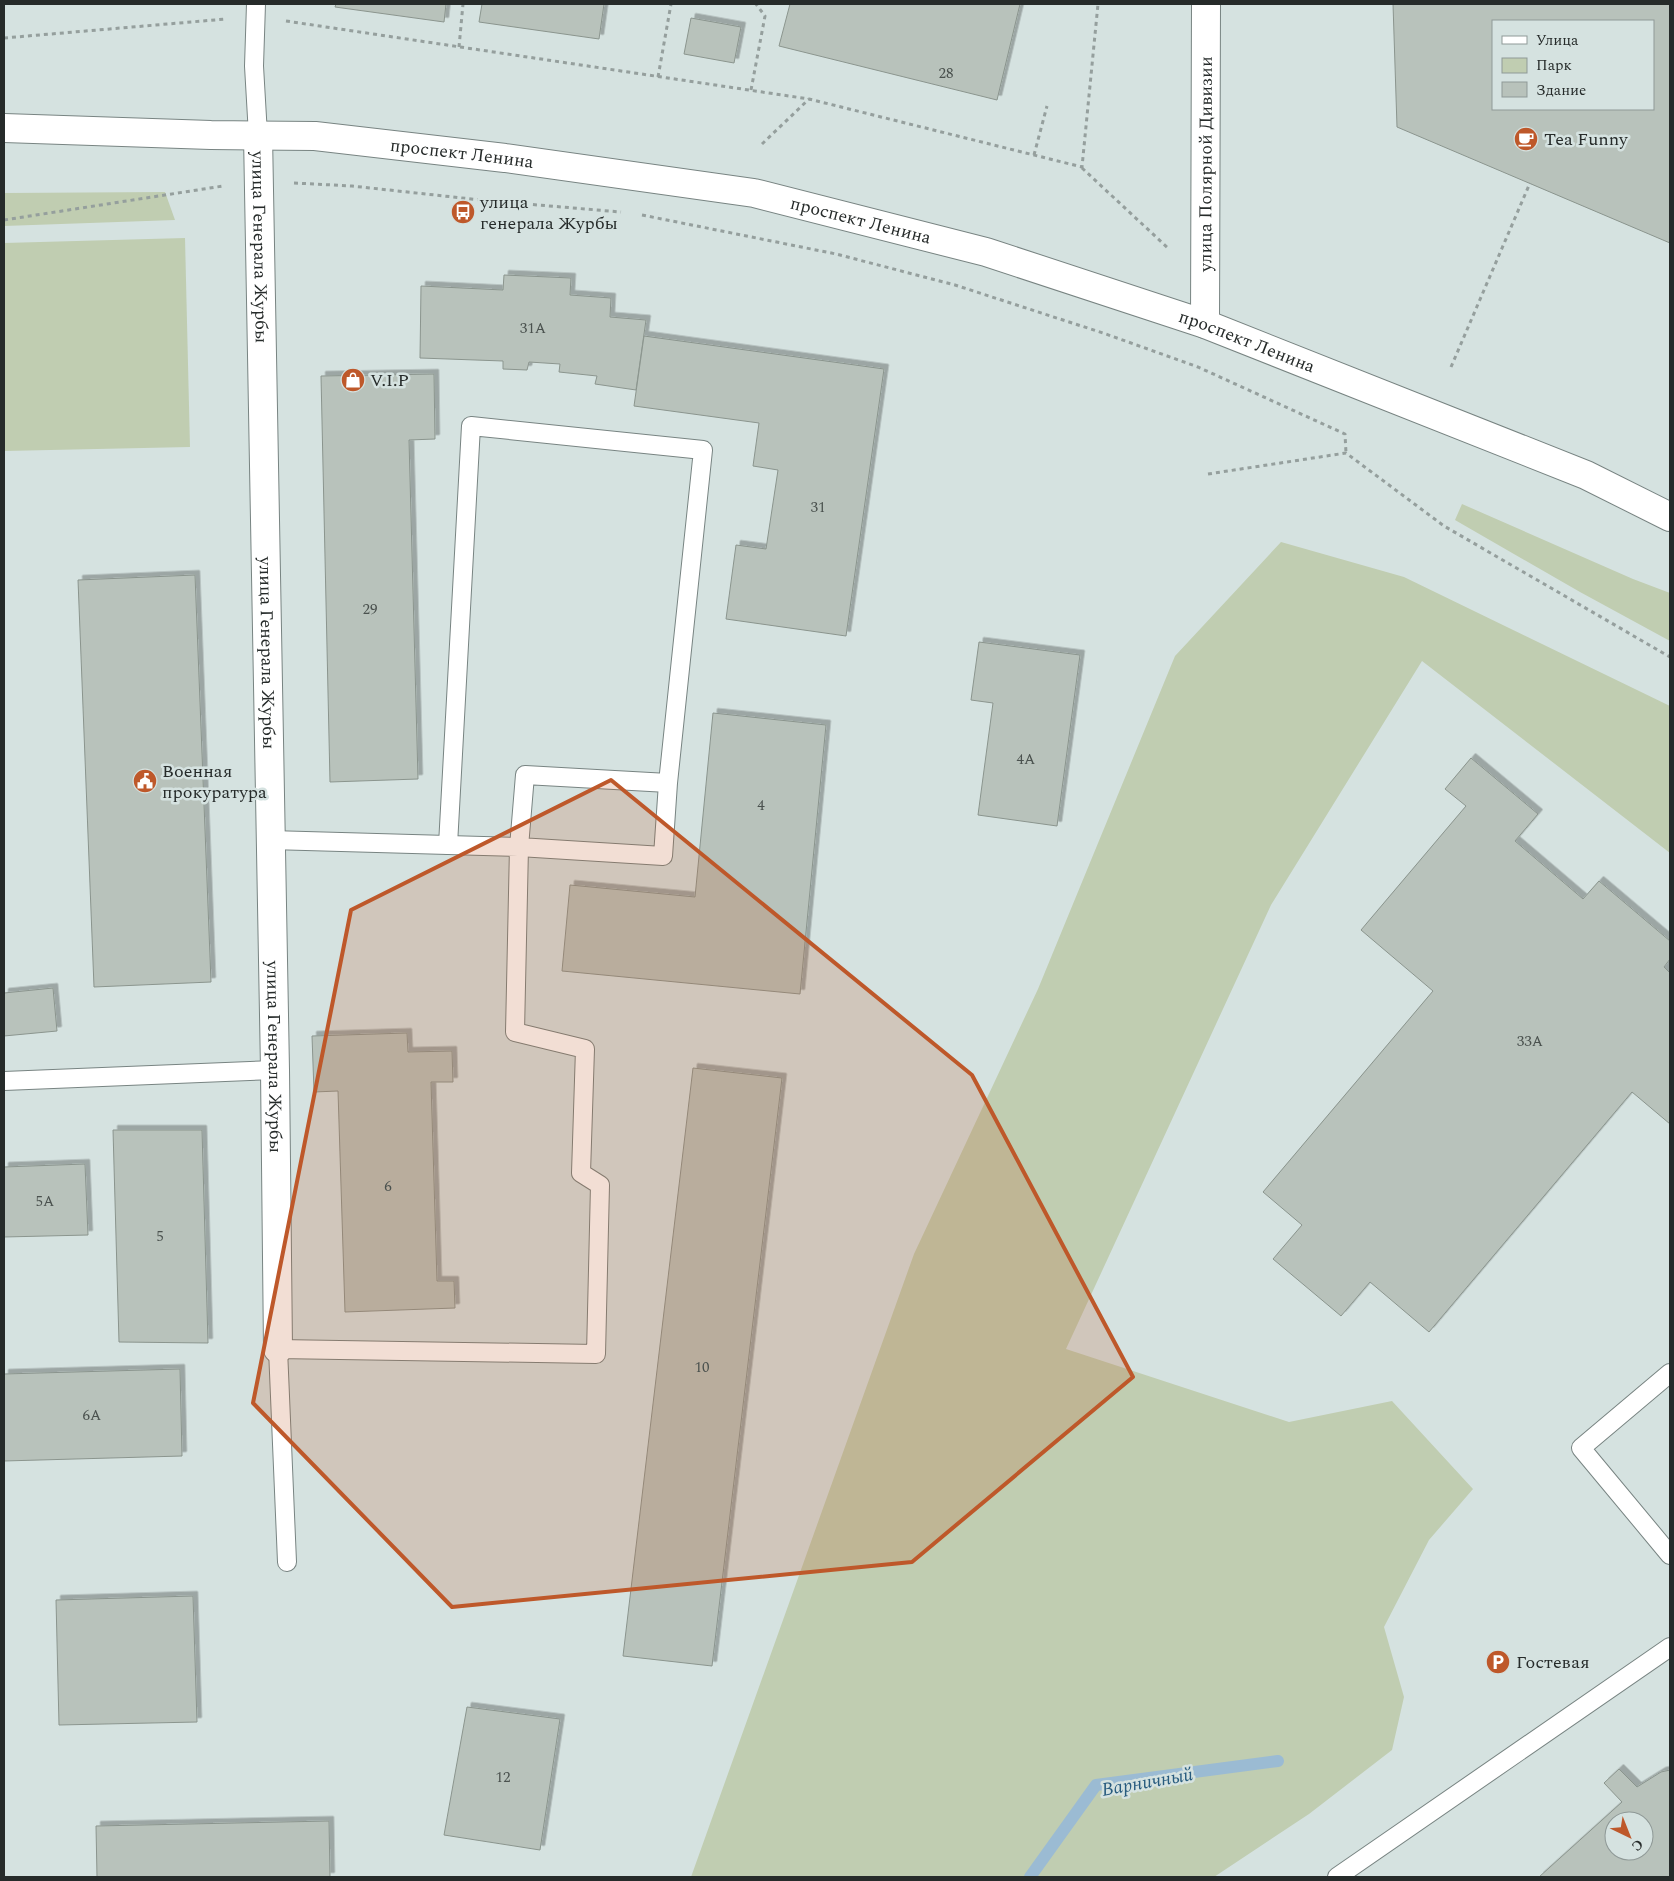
<svg xmlns="http://www.w3.org/2000/svg" width="1674" height="1881" viewBox="0 0 1674 1881" font-family="Spectral,serif">
<defs>
<filter id="shadow"><feDropShadow dx="4.5" dy="-4.5" stdDeviation="0" flood-color="#0004"/></filter>
</defs>
<rect width="100%" height="100%" fill="#d5e2e0"/>
<!-- green -->
<g fill="#c0cdb1">
<path d="M165 192 175 220 4 226V193Z"/>
<path d="M185 238 190 447 4 451V243Z"/>
<path d="M1462 504 1633 579 1670 593V641L1580 592 1455 520Z"/>
<path d="M1281 542 1404 577 1670 706V853L1422 661 1271 905 1066 1349 1289 1422 1392 1401 1473 1489 1429 1540 1384 1627 1404 1697 1392 1750 1309 1814 1214 1877H691L914 1254 1038 989 1175 656Z"/>
</g>
<g fill="none" stroke-linecap="round" stroke-linejoin="round">
<!-- stream -->
<path stroke="#9bbbd3" stroke-width="12" d="M1030 1877 1096 1785 1278 1761"/>
</g>
<!-- building -->
<g fill="#b8c2bb" stroke="#8b958e" fill-rule="evenodd" filter="url(#shadow)">
<path d="M336 4H446L444 22 335 7Z"/>
<path d="M482 4H604L599 39 479 22Z"/>
<path d="M790 4H1020L997 100 779 46Z"/>
<path d="M1393 4H1670V243L1397 127ZM1493 21H1653V109H1493Z"/>
<path d="M691 18 741 27 734 63 684 54Z"/>
<path d="M504 275 571 278 570 295 611 298 610 317 646 320 636 390 595 384 597 376 559 372 560 364 529 362 527 370 503 369V361L420 358 421 286 503 290Z"/>
<path d="M644 336 884 369 846 636 726 619 736 545 766 549 778 470 753 466 759 423 634 406Z"/>
<path d="M434 374 435 439 409 440 418 779 330 782 321 376Z"/>
<path d="M195 575 211 982 94 987 78 580Z"/>
<path d="M979 642 1080 655 1057 826 978 815 993 703 971 700Z"/>
<path d="M713 713 826 725 800 994 562 971 570 885 695 897Z"/>
<path d="M1471 758 1538 814 1515 841 1583 899 1599 881 1670 941V959L1664 967 1670 973V1124L1632 1092 1429 1332 1370 1282 1341 1316 1273 1259 1302 1225 1263 1192 1433 991 1361 930 1466 806 1445 789Z"/>
<path d="M53 988 57 1031 4 1036V993Z"/>
<path d="M407 1033 408 1052 452 1051 453 1082H431L437 1281H454L455 1308 345 1312 338 1091 314 1092 312 1036Z"/>
<path d="M693 1068 782 1078 712 1666 623 1656Z"/>
<path d="M113 1130H202L208 1343 119 1342Z"/>
<path d="M85 1164 88 1235 4 1237V1167Z"/>
<path d="M180 1369 182 1456 4 1461V1374Z"/>
<path d="M193 1596 197 1722 59 1725 56 1600Z"/>
<path d="M467 1707 560 1719 540 1850 444 1835Z"/>
<path d="M1619 1769 1637 1787 1661 1772 1670 1770V1877H1539L1622 1802 1604 1783ZM1614 1821H1644V1851H1614Z"/>
<path d="M329 1821 330 1877H97L96 1826Z"/>
</g>
<g fill="none" stroke-linecap="round" stroke-linejoin="round">
<!-- service casing -->
<g stroke="#788482" stroke-width="20">
<g id="service">
<path d="M256 4 254 66 258 135"/>
<path d="M270 840 519 847 515 1032 585 1049 581 1173 600 1185 596 1354 278 1349 287 1562"/>
<path d="M448 845 471 426 703 450 668 783 663 856 519 847 525 775 668 783"/>
<path d="M4 1081 275 1070"/>
<path d="M1670 1373 1581 1448 1670 1555"/>
<path d="M1337 1877 1670 1647"/>
</g>
</g>
<!-- minor casing -->
<g stroke="#788482" stroke-width="30">
<g id="minor">
<path id="s1" d="M258 135 275 1070 278 1349"/>
<path id="s2" d="M1205 324 1206 4"/>
</g>
</g>
<!-- primary casing -->
<g stroke="#788482" stroke-width="30">
<g id="primary">
<path id="s3" d="M4 128 211 135 315 136 505 158 754 193 986 252 1205 324 1586 475 1670 517"/>
</g>
</g>
<!-- path -->
<g stroke="#959f9d" stroke-width="3" stroke-dasharray="4 4" stroke-linecap="butt">
<path d="M286 21 809 99 1082 167 1098 4"/>
<path d="M4 38 226 19"/>
<path d="M459 47 463 4"/>
<path d="M658 77 671 4"/>
<path d="M751 90 765 16 756 4"/>
<path d="M762 144 809 99"/>
<path d="M1034 155 1047 106"/>
<path d="M1082 168 1169 249"/>
<path d="M294 183 352 186 490 201 621 212"/>
<path d="M642 215 836 254 955 285 1103 333 1198 367 1345 434 1346 453"/>
<path d="M4 220 223 186"/>
<path d="M1451 367 1530 183"/>
<path d="M1208 474 1346 453 1444 526 1670 657"/>
</g>
<!-- service -->
<use href="#service" stroke="#fff" stroke-width="18"/>
<!-- minor -->
<use href="#minor" stroke="#fff" stroke-width="28"/>
<!-- primary -->
<use href="#primary" stroke="#fff" stroke-width="28"/>
</g>
<!-- marked area -->
<path fill="#be582a" fill-opacity="0.2" stroke="#be582a" stroke-width="4" stroke-linejoin="round" d="M611 780 972 1075 1133 1377 912 1562 452 1607 253 1403 351 910Z"/>
<!-- icons -->
<defs>
<g id="cafe-disc" transform="scale(1.25)"><circle r="9.5" fill="#be582a" stroke="#d5e2e0"/><path d="M-5.5-4.5H6V0H3Q3 3.5 0 3.5H-2.5Q-5.5 3.5-5.5 0ZM3-3.2v2h1.7v-2ZM-6 4.5H4V6H-6Z" fill="#fff"/></g>
<g id="bus-disc" transform="scale(1.25)"><circle r="9.5" fill="#be582a" stroke="#d5e2e0"/><path d="M-5-6H5V4H4V6H2V4H-2V6H-4V4H-5ZM-3.5-4V0h7V-4ZM-3.5 1.2v1.5H-2V1.2ZM2 1.2v1.5H3.5V1.2Z" fill="#fff"/></g>
<g id="shop-disc" transform="scale(1.25)"><circle r="9.5" fill="#be582a" stroke="#d5e2e0"/><path d="M-5-2.5h2.3a2.7 3.5 0 0 1 5.4 0H5L5.5 6h-11ZM-1.5-2.5h3a1.5 2.3 0 0 0-3 0Z" fill="#fff"/></g>
<g id="civic-disc" transform="scale(1.25)"><circle r="9.5" fill="#be582a" stroke="#d5e2e0"/><path d="M-.6-6.5H3V-4.5H.6V-3L4-1V1h2V6H-6V1h2V-1L-.6-3ZM-1.2 2.5V6h2.4V2.5Z" fill="#fff"/></g>
<g id="parking-disc" transform="scale(1.25)"><circle r="9.5" fill="#be582a" stroke="#d5e2e0"/><path d="M-3.5-5.5H1a3.5 3.5 0 0 1 0 7H-1V5.5H-3.5ZM-1-3.4V-.6H.8a1.4 1.4 0 0 0 0-2.8Z" fill="#fff"/></g>
</defs>
<g fill-rule="evenodd">
<use href="#cafe-disc" x="1526" y="139"/>
<use href="#bus-disc" x="463" y="212"/>
<use href="#shop-disc" x="353" y="380"/>
<use href="#civic-disc" x="145" y="781"/>
<use href="#parking-disc" x="1498" y="1662"/>
</g>
<g text-anchor="middle" stroke-width="5" stroke-linejoin="round" paint-order="stroke">
<!-- number labels -->
<g font-size="15" fill="#4a514e">
<text x="946" y="78">28</text>
<text x="533" y="333">31А</text>
<text x="818" y="512">31</text>
<text x="370" y="614">29</text>
<text x="1026" y="764">4А</text>
<text x="761" y="810">4</text>
<text x="1530" y="1046">33А</text>
<text x="388" y="1191">6</text>
<text x="45" y="1206">5А</text>
<text x="160" y="1241">5</text>
<text x="702" y="1372">10</text>
<text x="92" y="1420">6А</text>
<text x="503" y="1782">12</text>
</g>
<!-- poi labels -->
<g font-size="18" fill="#262b2a" stroke="#d5e2e0" text-anchor="start">
<text x="1544" y="145">Tea Funny</text>
<text x="480" y="208">улица<tspan x="480" dy="21">генерала Журбы</tspan></text>
<text x="370" y="386">V.I.P</text>
<text x="162" y="777">Военная<tspan x="162" dy="21">прокуратура</tspan></text>
<text x="1516" y="1668">Гостевая</text>
</g>
<!-- street labels -->
<g font-size="18" fill="#262b2a" stroke="#d5e2e0">
<text dy="6" stroke="none"><textPath href="#s3" startOffset="459">проспект Ленина</textPath></text>
<text dy="6" stroke="none"><textPath href="#s2" startOffset="160">улица Полярной Дивизии</textPath></text>
<text dy="6" stroke="none"><textPath href="#s3" startOffset="864">проспект Ленина</textPath></text>
<text dy="6" stroke="none"><textPath href="#s1" startOffset="112">улица Генерала Журбы</textPath></text>
<text dy="6" stroke="none"><textPath href="#s3" startOffset="1269">проспект Ленина</textPath></text>
<text dy="6" stroke="none"><textPath href="#s1" startOffset="518">улица Генерала Журбы</textPath></text>
<text dy="6" stroke="none"><textPath href="#s1" startOffset="922">улица Генерала Журбы</textPath></text>
</g>
<!-- water labels -->
<g font-size="19" font-style="italic" fill="#275b7e" stroke="#d5e2e0">
<text transform="translate(1147 1781) rotate(-10)" y="7">Варничный</text>
</g>
</g>
<!-- border -->
<rect width="1674" height="1881" fill="none" stroke="#262b2a" stroke-width="10"/>
<!-- legend -->
<rect x="1492" y="20" width="162" height="90" fill="#d5e2e0" stroke="#8f9997"/>
<rect x="1502" y="36" width="25" height="8" fill="#ffffff" stroke="#8f9997"/>
<text x="1536" y="45" font-size="15" fill="#262b2a">Улица</text>
<rect x="1502" y="58" width="25" height="15" fill="#c0cdb1" stroke="#8f9997"/>
<text x="1536" y="70" font-size="15" fill="#262b2a">Парк</text>
<rect x="1502" y="82" width="25" height="15" fill="#b8c2bb" stroke="#8f9997"/>
<text x="1536" y="95" font-size="15" fill="#262b2a">Здание</text>
<!-- north arrow -->
<g transform="translate(1629 1836) rotate(137)"><circle r="24" fill="#d5e2e0" stroke="#8f9997"/>
<path d="M0-4L9 19L0 12L-9 19Z" fill="#be582a"/>
<text y="-8" font-size="14" font-weight="bold" text-anchor="middle" fill="#262b2a">С</text>
</g>
</svg>
